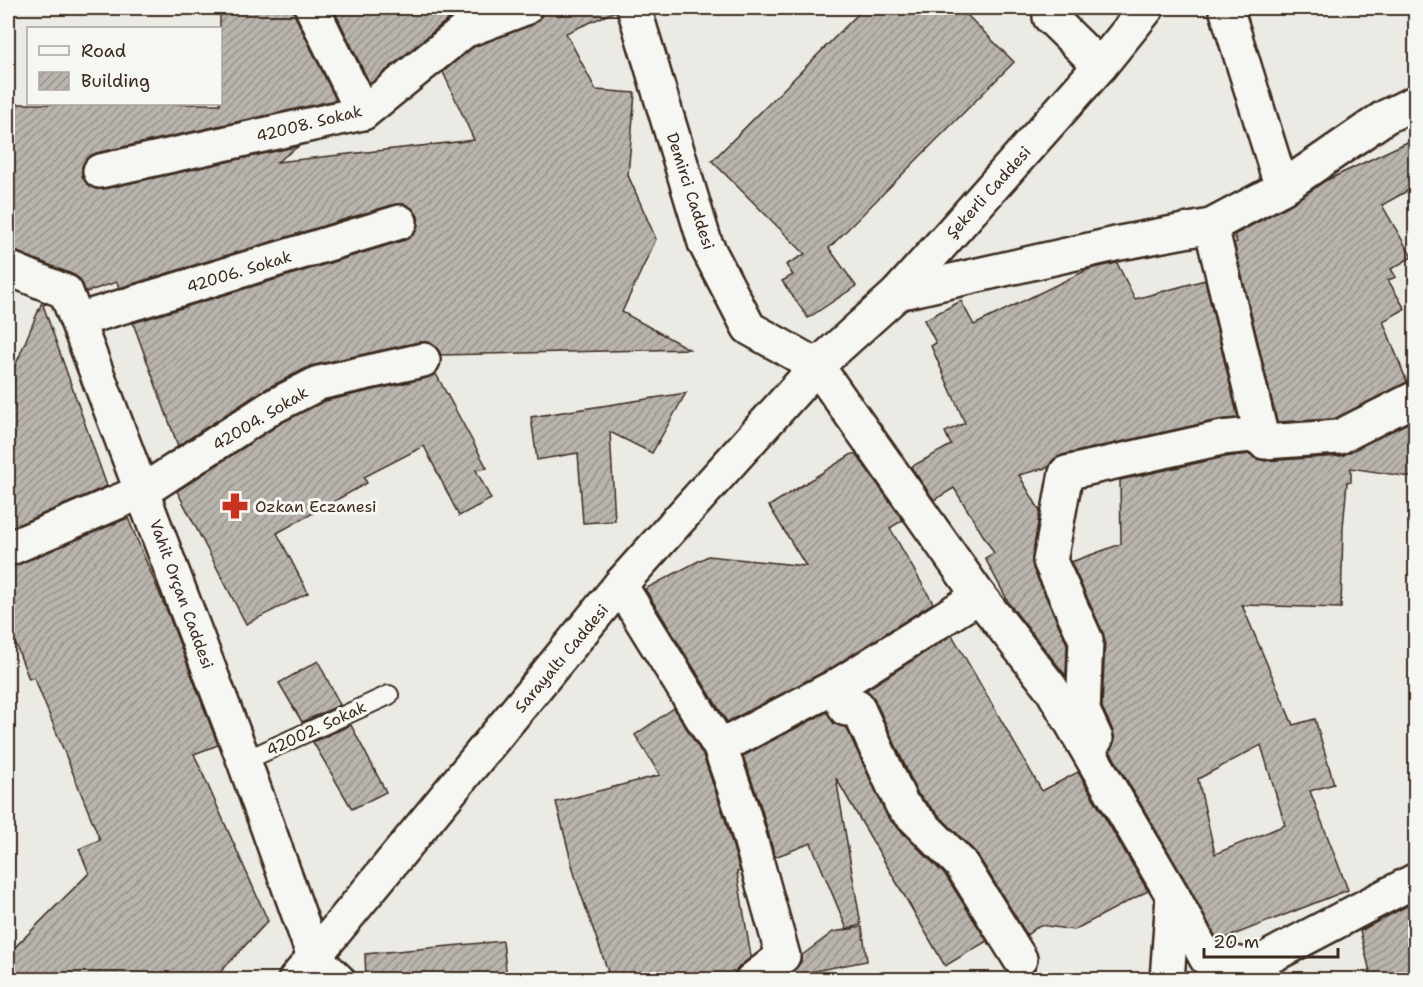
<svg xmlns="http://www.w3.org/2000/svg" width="1423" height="987" viewBox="0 0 1423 987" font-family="'Shantell Sans',sans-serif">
<defs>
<pattern id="building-hatch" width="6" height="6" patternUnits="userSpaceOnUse" patternTransform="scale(1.5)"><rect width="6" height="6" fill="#bab4ae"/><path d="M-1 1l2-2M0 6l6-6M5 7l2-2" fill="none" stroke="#98938d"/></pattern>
</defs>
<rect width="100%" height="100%" fill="#ebeae5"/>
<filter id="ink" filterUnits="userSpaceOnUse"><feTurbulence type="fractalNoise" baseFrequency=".0167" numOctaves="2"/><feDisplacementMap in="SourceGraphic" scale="12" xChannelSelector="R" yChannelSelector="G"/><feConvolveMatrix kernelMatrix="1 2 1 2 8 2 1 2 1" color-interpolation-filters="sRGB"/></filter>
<g filter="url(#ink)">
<!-- building -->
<g fill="url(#building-hatch)" stroke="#3b2a1e" stroke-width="1.5" fill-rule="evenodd">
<path d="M220 8H293L295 16 336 100 96 153 87 158 82 166V176L87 184 95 189H104L299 146 277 162 474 140 443 72 473 47 532 25 540 19 543 8H616V11L566 33 596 90 635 93 628 175 656 239 622 312 689 349 441 355 436 347 429 342H419L310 366 262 391 178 446 133 323 405 240 414 234 418 226V216L412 208 404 204H395L119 288 117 282 86 292 80 279 74 275 15 251 8 250V104H220Z"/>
<path d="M333 8H473L452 16 370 84Z"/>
<path d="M864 8H960L1014 62 829 248 856 286 808 318 782 281 793 275 786 265 805 254 712 161Z"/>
<path d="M1416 138V186L1382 205 1412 257 1391 269 1396 277 1388 280 1405 309 1383 321 1407 382 1334 419 1277 422 1234 243 1237 242 1234 235 1291 204 1325 181Z"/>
<path d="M1117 263 1135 299 1205 280 1238 418 1218 420 1062 455 1053 460 1049 467 1019 475 1040 511 1032 558 1033 568 1067 644 1066 676 1010 605 985 558 994 553 954 488 934 500 911 467 951 445 945 432 965 423 931 346 936 343 924 320 961 301 974 325 1089 269Z"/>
<path d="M42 302 46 304 43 305 107 486 8 529V383Z"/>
<path d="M436 374 487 468 476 470 491 499 459 516 424 446 364 477 367 483 277 533 308 593 246 624 177 491 281 423 325 401 427 378Z"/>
<path d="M686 393 652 453 610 432 615 521 583 523 578 453 537 460 531 417Z"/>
<path d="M1416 419V478L1351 468V482H1347L1343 528 1341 608 1242 605 1293 725 1315 719 1334 784 1310 791 1348 890 1218 941 1189 887 1110 751 1115 740 1113 731 1102 707 1105 641 1103 633 1071 562 1121 544 1120 480 1225 457 1251 454 1254 458 1265 461 1341 456ZM1261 745 1285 825 1215 854 1198 779Z"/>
<path d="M852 454H856L903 520 890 528 933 603 833 667 727 722 645 589 708 556 806 566 769 506Z"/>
<path d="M128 518 169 616 218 745 194 754 268 921 213 980H8V954L89 873 79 849 100 840 34 677 29 679 8 624V567L15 566Z"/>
<path d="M952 635 1042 791 1078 772 1148 891 1074 930 1040 925 1027 935 977 854 918 794 874 698 866 690Z"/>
<path d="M318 661 340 705 302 722 279 683Z"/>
<path d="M674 708 703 755 725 819 740 871 737 872 751 957 740 966 735 972 734 980H611L576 880 556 802 660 775 635 735Z"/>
<path d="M827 712 834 724 846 727 888 818 946 876 987 941 945 966 836 778 861 925 847 929 811 843 775 857 761 807 743 756Z"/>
<path d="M351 725 386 792 352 809 313 742Z"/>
<path d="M1416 901V980H1372L1360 931Z"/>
<path d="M862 927 867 961 788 976 801 962V956L833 932Z"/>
<path d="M503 941 507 980H366L365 954Z"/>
</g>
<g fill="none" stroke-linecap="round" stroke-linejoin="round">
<!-- service casing -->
<g stroke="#3b2a1e" stroke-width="22">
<path id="service" d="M244 761 389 695"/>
</g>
<!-- minor casing -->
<g stroke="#3b2a1e" stroke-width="38">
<g id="minor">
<path d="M312 8 363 113"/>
<path d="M634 8 705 243 749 328 817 366 979 596 1051 688 1173 896 1206 958 1252 966"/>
<path d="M1058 8 1050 17 1100 66"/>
<path d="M1226 8 1282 188"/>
<path d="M100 171 363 113 464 31 525 8"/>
<path d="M8 268 66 292 244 761 314 957 338 980"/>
<path d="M898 293 1120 243 1211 226 1282 188 1385 117 1416 102"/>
<path d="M78 320 400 222"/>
<path d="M1261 434 1264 442 1339 437 1416 398"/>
<path d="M8 549 143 491 272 407 319 383 423 360"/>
<path d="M620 585 720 747 743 813 783 956 752 980"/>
<path d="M842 683 837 691 846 709 857 706 902 805 961 864 1020 959"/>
<path d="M1096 739 1083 711 1086 640 1050 561 1066 473 1222 438 1261 434 1211 226"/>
<path d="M720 747 842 683 979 596"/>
<path d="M1252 966 1416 880"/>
<path d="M295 980 620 585 817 366 898 293 1100 66 1147 8"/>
<path d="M1167 980 1173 896"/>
</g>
</g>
<!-- service -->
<use href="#service" stroke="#f6f6f2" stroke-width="18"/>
<!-- minor -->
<use href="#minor" stroke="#f6f6f2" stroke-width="33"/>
</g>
</g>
<!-- icons -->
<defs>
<g id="pharmacy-bare" transform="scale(2.07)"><path d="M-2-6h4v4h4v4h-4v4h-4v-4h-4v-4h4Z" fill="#c8321e" stroke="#f6f6f2" stroke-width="2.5" paint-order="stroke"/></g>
</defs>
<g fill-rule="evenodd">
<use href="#pharmacy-bare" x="235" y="506"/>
</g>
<g text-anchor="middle" stroke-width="6" stroke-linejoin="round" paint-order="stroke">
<!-- street labels -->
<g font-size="16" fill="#3b2a1e" stroke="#f6f6f2">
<text transform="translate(309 123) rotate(-14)" y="6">42008. Sokak</text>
<text transform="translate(691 191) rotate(72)" y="6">Demirci Caddesi</text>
<text transform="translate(988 192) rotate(-48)" y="6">Şekerli Caddesi</text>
<text transform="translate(239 271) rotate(-17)" y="6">42006. Sokak</text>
<text transform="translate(260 418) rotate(-31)" y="6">42004. Sokak</text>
<text transform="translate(182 594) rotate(70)" y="6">Vahit Orçan Caddesi</text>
<text transform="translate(561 658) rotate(-50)" y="6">Sarayaltı Caddesi</text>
<text transform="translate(316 728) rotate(-25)" y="6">42002. Sokak</text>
</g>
<!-- poi labels -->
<g font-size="16" fill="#3b2a1e" stroke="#f6f6f2" text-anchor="start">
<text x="255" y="512">Ozkan Eczanesi</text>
</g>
</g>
<!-- margin -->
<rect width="1423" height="987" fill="none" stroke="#f6f6f2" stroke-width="30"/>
<rect x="15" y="15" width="1393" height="957" fill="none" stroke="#3b2a1e" stroke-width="2" filter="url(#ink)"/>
<!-- legend -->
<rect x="27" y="27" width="195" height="78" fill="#f6f6f2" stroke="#aba49d" stroke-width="1.5"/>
<rect x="39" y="46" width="30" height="9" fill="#f6f6f2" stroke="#aba49d" stroke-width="1.5"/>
<text x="81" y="57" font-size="18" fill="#3b2a1e">Road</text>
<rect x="39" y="72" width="30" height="18" fill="url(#building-hatch)" stroke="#aba49d" stroke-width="1.5"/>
<text x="81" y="87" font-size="18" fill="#3b2a1e">Building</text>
<!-- scale -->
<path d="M1204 948v9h134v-9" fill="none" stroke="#3b2a1e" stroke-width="3"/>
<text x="1213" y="948" font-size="18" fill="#3b2a1e" stroke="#f6f6f2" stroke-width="4.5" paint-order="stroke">20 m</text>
</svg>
